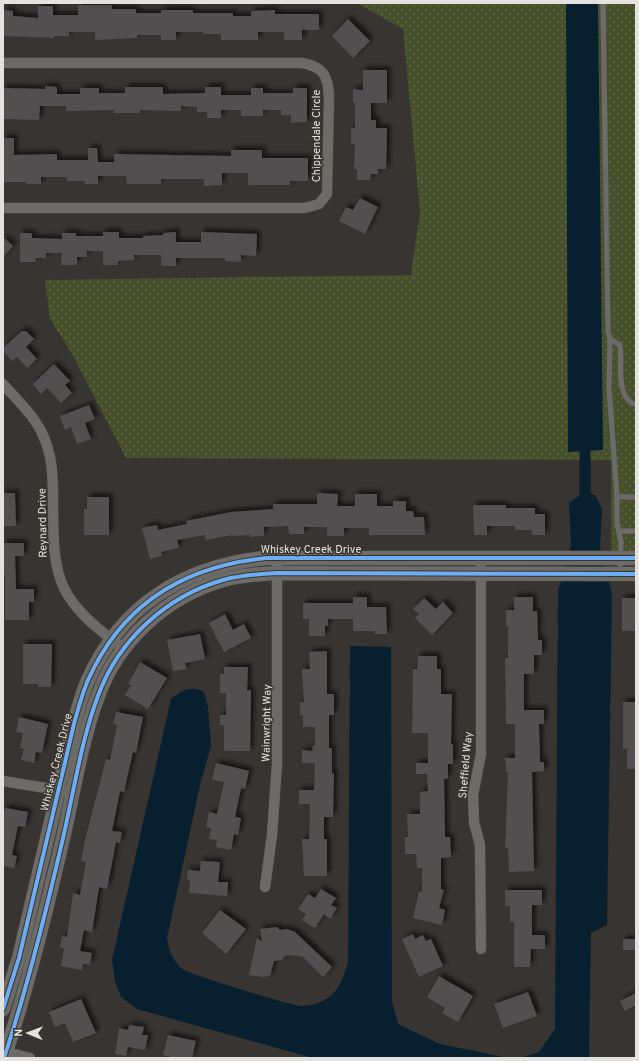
<svg xmlns="http://www.w3.org/2000/svg" width="639" height="1061" viewBox="0 0 639 1061" font-family="Overpass,sans-serif">
<defs>
<pattern id="grass-dots" width="8" height="8" patternUnits="userSpaceOnUse"><rect width="8" height="8" fill="#46502b"/><path d="M2 2h.1M6 6h.1" fill="none" stroke="#616949" stroke-width="1.8" stroke-linecap="round"/></pattern>
<filter id="shadow"><feDropShadow dx="3.5" dy="-3.5" stdDeviation="2" flood-color="#0009"/></filter>
</defs>
<rect width="100%" height="100%" fill="#373431"/>
<!-- grass -->
<path fill="url(#grass-dots)" d="M357 3H636V551H611V460L126 458 72 354 50 319 45 280 411 275 420 212 403 29Z"/>
<!-- water -->
<g fill="#071f2e">
<path d="M566 3H598L603 450 568 452Z"/>
<path d="M586 491 596 496 602 509 600 547 612 594 607 925 591 933 589 1058H521L539 1052 555 1029 558 591 571 545 569 503Z"/>
<path d="M350 646 391 647 392 1001 398 1024 440 1044 508 1058H313L137 1009 121 997 115 981 112 960 171 699C182 690 191 685 204 692L208 707 211 746 200 785 167 938C169 950 172 959 181 968 187 974 287 1004 300 1006 304 1006 313 1005 318 1003 337 996 344 980 348 961Z"/>
</g>
<g fill="none" stroke-linecap="round" stroke-linejoin="round">
<!-- canal -->
<path stroke="#071f2e" stroke-width="11" d="M585 436V506"/>
</g>
<!-- building -->
<g fill="#514f4f" filter="url(#shadow)">
<path d="M78 5H112V9H136V13H161V10H193V13H233V16H251V11L275 10V14H319V30H302V40H284V32H258V40H221V34H203V32H176V40H161V35H137V38L95 40V32H69V36H54V38L3 36V10L13 11V16L38 18V6H53V15H78Z"/>
<path d="M348 19 370 41 353 58 332 36Z"/>
<path d="M363 70H387V103H371V120H376V128H387L386 169H378V174H371L370 180H357V169H354L355 144H351V128H355V103H353V89L363 90Z"/>
<path d="M45 86 57 87V94H80V88H99V93H125V87H163V94L205 93V87H221V95H251V88H263V93H293V88H307V122L291 123V115H281V110H263V116H241V110H221V118H207V112H197V107L181 106V111L140 110V113H114V110L66 111V106H40L39 120 3 119V88L45 89Z"/>
<path d="M3 138H14V155L57 154V160H88V148H97L98 162H114V154L231 156V150H262V158H308V181H290V185H248V173H222V185L204 186V179H161V184H127L126 176H98V184H85V181H67V177H41V184H26V182H3Z"/>
<path d="M360 198 378 207 365 234 339 221 346 207 353 210Z"/>
<path d="M103 232H119V238H143V236L163 235V233L176 232V242H201V232L257 234 256 256 241 255V262L225 261V258H176V266H161V255H134V260L118 261V265H103V251H87V257H77V265H61L62 253H46V258H35L36 262H20V233H32V238L62 239V233H76V236H103Z"/>
<path d="M3 237 13 246 3 257Z"/>
<path d="M22 331H26L34 339 26 347 37 359 27 368 17 357 12 361 3 351V348Z"/>
<path d="M54 364 70 381 65 385 72 393 61 403 47 388 41 394 33 384Z"/>
<path d="M89 405 95 419 85 423 91 439 77 444 71 427 65 430 60 416Z"/>
<path d="M3 493H15L16 526H3Z"/>
<path d="M317 493 338 494 337 506H355V494H377V506H393V501H406V511H413L414 517H424L425 535H369V528H344V536H327V527H304V534H289L288 526 264 527V536L250 537V535L233 536V535L206 540 205 535 177 540 179 548 161 552 162 556 150 559 142 528 157 525 158 530 187 524 186 521 231 512 273 509V504H317Z"/>
<path d="M87 497H109V535H84V509H87Z"/>
<path d="M473 505H506V508H535V514H545V535H532V530H515V526H487V535H474Z"/>
<path d="M3 543H24V556H15L16 589H34V602H29V620H5V575H3Z"/>
<path d="M353 597H367V607H386L387 634H375V631H353V619H328V626H325V636H309V619H303V603H353Z"/>
<path d="M514 597H533V611H537L538 640H542V655H534V674H524V710H544V724H539L540 762H544V771L532 772 534 871 509 872 508 848H505L508 772H506L505 758H515V724H506L505 658H508V626H506V610H514Z"/>
<path d="M424 598 436 609 443 602 453 613 432 635 415 618 419 614 413 609Z"/>
<rect x="622" y="598" width="14" height="33"/>
<path d="M225 614 233 630 244 624 251 638 224 652 209 623Z"/>
<path d="M200 634 205 659 185 663 187 669 173 671 167 640Z"/>
<path d="M23 644H52L51 687H38V684H23Z"/>
<path d="M327 651V694H334V715H329V748H332V774L334 773 333 817H324V839H327V876H304L302 839H309L310 804H299V790H314L315 763H302V750L312 751 313 745H315V727H303V715H300V702H304L302 669H310L309 652Z"/>
<path d="M418 656H437V669H441V694H452L451 744H453V764H448V778L444 779 445 837H450L451 857 441 858V889L444 890 439 908 445 910 442 925 413 918 419 891 422 892V868H417L416 854H405V837H408L407 814H420V792L428 791 427 774H416V763H428V733H412L413 669H417Z"/>
<path d="M140 662 167 678 148 709 125 695 131 685 128 684Z"/>
<path d="M224 667H248L247 690H251L250 751H224V725H220V715H226V693H220V674H224Z"/>
<path d="M623 702H636V769H627V749H623Z"/>
<path d="M116 712 143 717 136 753 133 752 124 792 120 791 112 831 122 832 120 843 116 842 107 889 99 887 92 932 84 930 80 951 92 953 90 965 83 964 82 970 61 966 64 948H60L62 936 67 937 73 893 80 895 86 862 81 861 85 840 106 759 110 760 117 725 113 724Z"/>
<path d="M19 717 48 724 42 753 36 752 34 763 21 760 24 749 20 748 23 733 16 732Z"/>
<path d="M216 763 249 771 245 789 241 788 235 817 241 818 238 835 234 834 231 850 216 847 217 840 209 839 211 828 206 827 209 812 217 814 224 782 212 780Z"/>
<path d="M5 808 28 812 25 827 18 826 12 855 17 856 14 868 3 866V810L5 811Z"/>
<path d="M201 861 220 862 218 882H228L227 896 189 893 190 881 187 880 188 870 200 871Z"/>
<path d="M321 889 336 898 331 905 337 908 330 919 324 914 315 928 302 920 306 914 298 909 308 894 315 898Z"/>
<path d="M505 890H542V905H532V935H545V949H531L530 967H514V922H510V906H505Z"/>
<path d="M220 910 246 929 226 954 202 933Z"/>
<path d="M277 927 280 930 287 929 295 932 332 967 323 977 303 957 292 955 285 956 282 960 274 961 270 976 262 977 249 975 257 938 262 942 260 929Z"/>
<path d="M413 934 415 939 423 935 426 941 431 939 443 966 419 977 402 939Z"/>
<rect x="623" y="939" width="13" height="11"/>
<path d="M439 976 473 996 458 1022 442 1013 445 1008 427 997Z"/>
<path d="M528 992 537 1016 503 1028 494 1004Z"/>
<path d="M636 993V1005L625 1011 620 1001Z"/>
<path d="M81 999 96 1033 73 1042 65 1023 55 1027 49 1012Z"/>
<path d="M129 1025 144 1027 142 1035H148L145 1050 128 1047 126 1056 115 1054 119 1028 128 1030Z"/>
<path d="M168 1035 196 1041 192 1058H175L163 1055Z"/>
</g>
<g fill="none" stroke-linecap="round" stroke-linejoin="round">
<!-- lane casing -->
<g stroke="#52504d" stroke-width="6">
<g id="lane">
<path d="M603 3 608 331 610 339 620 345C623 363 614 397 636 405"/>
<path d="M610 339 609 388 617 497"/>
<path d="M619 531H636"/>
<path d="M620 573 621 542 617 523V497H636"/>
</g>
</g>
<!-- street casing -->
<g stroke="#52504d" stroke-width="11">
<g id="street">
<path d="M3 63H302C324 67 328 76 329 97L327 194 319 204 305 208H3"/>
<path d="M3 384C18 401 37 418 45 440 53 460 53 482 53 503 53 584 58 599 124 649"/>
<path d="M481 558V754L473 795 474 822 480 845 481 949"/>
<path d="M3 781 64 791"/>
<path d="M265 887 272 835 277 764V558"/>
<path d="M3 1051 30 1058"/>
</g>
</g>
<!-- secondary casing -->
<g stroke="#52504d" stroke-width="15">
<g id="secondary">
<path d="M3 1009 19 958 74 724C78 709 82 694 88 680 122 604 185 566 266 558H636"/>
<path d="M4 1058C28 986 46 912 63 838 74 791 81 741 98 696 118 640 167 596 223 580 241 575 259 574 277 573L636 574"/>
</g>
</g>
<!-- lane -->
<use href="#lane" stroke="#6d6b68" stroke-width="5"/>
<!-- street -->
<use href="#street" stroke="#6d6b68" stroke-width="10"/>
<!-- secondary -->
<use href="#secondary" stroke="#6d6b68" stroke-width="14"/>
<!-- cycleway casing -->
<g stroke="#39352f" stroke-width="6">
<g id="cycleway">
<path d="M3 1009 19 958 74 724C78 709 82 694 88 680 122 604 185 566 266 558H636"/>
<path d="M4 1058C28 986 46 912 63 838 74 791 81 741 98 696 118 640 167 596 223 580 241 575 259 574 277 573L636 574"/>
</g>
</g>
<!-- cycleway -->
<use href="#cycleway" stroke="#6dadf4" stroke-width="4"/>
</g>
<g text-anchor="middle" stroke-width="3" stroke-linejoin="round" paint-order="stroke">
<!-- street labels -->
<g font-size="11" fill="#e4e2de" stroke="#39352f">
<text transform="translate(316 136) rotate(-90)" y="4">Chippendale Circle</text>
<text transform="translate(42 523) rotate(-91)" y="4">Reynard Drive</text>
<text x="311" y="553">Whiskey Creek Drive</text>
<text transform="translate(266 723) rotate(-89)" y="4">Wainwright Way</text>
<text transform="translate(56 762) rotate(-76)" y="4">Whiskey Creek Drive</text>
<text transform="translate(465 765) rotate(-85)" y="4">Sheffield Way</text>
</g>
</g>
<!-- border -->
<rect width="639" height="1061" fill="none" stroke="#e4e2de" stroke-width="8"/>
<!-- north arrow -->
<g transform="translate(28 1033) rotate(271)" stroke="#39352f" stroke-width="3" paint-order="stroke">
<path d="M0-3L7 15L0 10L-7 15Z" fill="#e4e2de"/>
<text y="-6" font-size="11" font-weight="bold" text-anchor="middle" fill="#e4e2de">N</text>
</g>
</svg>
